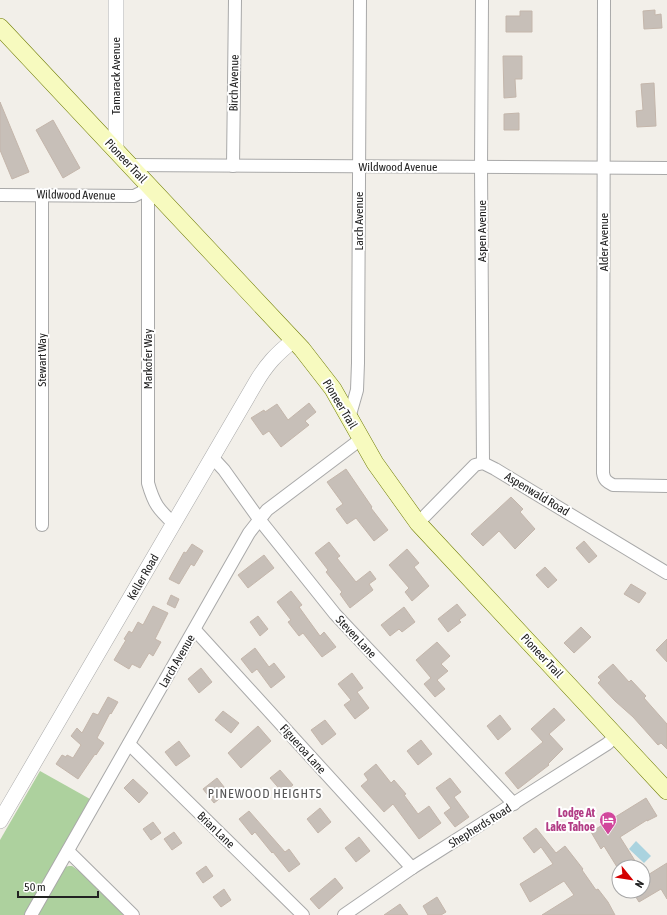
<svg xmlns="http://www.w3.org/2000/svg" width="667" height="915" viewBox="0 0 667 915" font-family="'Asap Condensed',sans-serif">
<rect width="100%" height="100%" fill="#f2efe9"/>
<!-- forest -->
<g fill="#add19e">
<path d="M40 771 90 799 24 915H0V840Z"/>
<path d="M69 866H72L79 871 124 915H38L65 867Z"/>
</g>
<!-- water -->
<path fill="#aad3df" d="M636 841 651 856 644 863 629 849Z"/>
<!-- building -->
<g fill="#c7bfb8" stroke="#c4b6ab">
<path d="M655 10V15L661 14 662 28 644 29 643 11Z"/>
<path d="M520 11H532V32H506V16H520Z"/>
<path d="M503 56H522V79H515L516 97 504 98Z"/>
<path d="M654 83 656 126 637 127 636 111 643 110 641 84Z"/>
<path d="M0 102 29 172 12 179 0 150Z"/>
<path d="M519 113V130H504V114Z"/>
<path d="M53 120 80 168 63 178 36 130Z"/>
<path d="M309 403 316 412 305 421 309 425 281 447 269 431 263 435 251 418 264 410 265 412 277 404 288 420Z"/>
<path d="M346 469 372 507 371 508 388 530 374 541 356 518 347 524 336 509 343 504 327 482Z"/>
<path d="M511 497 523 509 520 512 535 529 515 549 499 531 483 546 471 534Z"/>
<path d="M584 541 597 556 589 563 576 548Z"/>
<path d="M329 542 340 556 337 558 356 582 370 571 376 579 369 584 373 590 350 608 340 594 342 592 326 572 328 570 315 553Z"/>
<path d="M192 544 203 551 194 566 191 564 179 584 169 579 184 552 186 553Z"/>
<path d="M407 549 419 563 414 567 429 586 412 601 405 592 409 588 389 565Z"/>
<path d="M264 555 274 568 248 588 238 575Z"/>
<path d="M545 567 557 580 548 588 536 575Z"/>
<path d="M631 584 646 593 639 603 624 594Z"/>
<path d="M291 591 302 605 299 607 320 636 324 632 336 647 322 657 303 633 299 636 288 622 291 620 277 602Z"/>
<path d="M171 595 179 599 175 608 167 604Z"/>
<path d="M457 604 466 615 459 620 461 622 448 632 438 619Z"/>
<path d="M153 606 168 613 155 639 161 642 153 656 149 653 140 668 132 664 129 669 114 660 126 640 124 639 129 631 132 633 138 622 143 625Z"/>
<path d="M404 607 415 622 402 632 399 629 390 636 381 625Z"/>
<path d="M258 616 268 629 260 636 250 622Z"/>
<path d="M581 627 591 637 574 653 564 643Z"/>
<path d="M667 639V662L656 650Z"/>
<path d="M437 642 450 656 441 664 448 671 437 680 445 689 435 697 424 684 431 678 416 660Z"/>
<path d="M255 648 269 667 274 663 285 677 271 688 257 669 252 673 241 659Z"/>
<path d="M613 664 629 682 631 680 646 696 644 698 667 724V749L661 743 658 745 633 717 615 701 598 683 601 680 598 677Z"/>
<path d="M201 668 212 682 199 693 188 679Z"/>
<path d="M352 673 363 688 357 692 369 708 355 719 344 705 351 700 338 684Z"/>
<path d="M108 697 118 702 111 714 110 713 97 738 104 743 96 755 95 754 78 779 56 764 62 755 66 757 67 755 73 758 81 745 71 736 77 728 82 733 93 713 98 715Z"/>
<path d="M554 708 565 720 549 734 563 749 548 764 549 765 518 789 505 773 543 742 531 729Z"/>
<path d="M223 711 239 723 231 733 215 720Z"/>
<path d="M500 715 511 729 498 740 487 726Z"/>
<path d="M325 720 336 734 322 745 311 730Z"/>
<path d="M258 726 271 741 241 768 228 753Z"/>
<path d="M421 740 432 754 418 765 407 751Z"/>
<path d="M179 741 190 756 176 766 165 752Z"/>
<path d="M376 764 391 783 394 780 406 794 404 795 418 814 429 806 441 823 419 839 393 804 384 812 361 786 368 780 364 774Z"/>
<path d="M280 770 293 785 283 793 270 778Z"/>
<path d="M217 778 228 792 214 803 203 789Z"/>
<path d="M450 778 461 792 454 797 469 817 455 827 444 813 451 808 436 788Z"/>
<path d="M133 779 148 793 139 803 124 788Z"/>
<path d="M646 798 657 816 647 821V820L620 837 639 867H617L604 846 601 849 591 832Z"/>
<path d="M320 808 331 822 318 833 307 819Z"/>
<path d="M249 811 285 852 289 849 300 864 289 872 273 852 272 853 255 832 252 835 239 819Z"/>
<path d="M153 822 161 833 151 840 143 829Z"/>
<path d="M536 828 556 853 565 846 583 869 582 870 596 890 598 889 608 902 615 915H542L574 895 564 881 530 902 520 884 553 864 541 847 534 853 523 838Z"/>
<path d="M174 832 182 843 172 850 164 839Z"/>
<path d="M359 837 370 851 356 862 345 848Z"/>
<path d="M667 863V899L661 889 639 902 632 891H643V878Z"/>
<path d="M206 866 213 876 203 883 196 873Z"/>
<path d="M335 878 343 888 319 909 310 899Z"/>
<path d="M224 889 231 900 221 907 213 897Z"/>
<path d="M437 897 446 912 441 915H428L423 906Z"/>
<path d="M400 904 408 915H384Z"/>
</g>
<g fill="none" stroke-linecap="round" stroke-linejoin="round">
<!-- minor casing -->
<g stroke="#a9a9a9" stroke-width="14">
<g id="minor">
<path d="M482 0 481 167 483 463"/>
<path d="M604 0 603 473C604 480 607 482 613 485L667 486"/>
<path d="M129 165 667 168"/>
<path d="M233 166 235 0"/>
<path d="M148 185V483C154 504 158 509 174 524"/>
<path d="M0 195 134 196 142 192 148 185"/>
<path d="M349 418 357 390 358 363 360 0"/>
<path d="M213 458 224 470 259 519 335 614 514 804"/>
<path d="M418 523 475 465 483 463 495 469 667 573"/>
<path d="M42 525V195"/>
<path d="M195 630 412 868"/>
<path d="M129 744 303 915"/>
<path d="M68 851 133 915"/>
<path d="M31 915 249 533 267 510 361 439"/>
<path d="M344 915 412 868 607 744 616 736"/>
</g>
</g>
<!-- tertiary casing -->
<g stroke="#a9a9a9" stroke-width="16">
<g id="tertiary">
<path d="M116 151V0"/>
<path d="M0 821 255 384C266 365 276 354 294 340"/>
</g>
</g>
<!-- secondary casing -->
<g stroke="#707d05" stroke-width="18">
<path id="secondary" d="M0 27 302 349 333 389 375 463 418 523 667 791"/>
</g>
<!-- minor -->
<use href="#minor" stroke="#fff" stroke-width="12"/>
<!-- tertiary -->
<use href="#tertiary" stroke="#fff" stroke-width="15"/>
<!-- secondary -->
<use href="#secondary" stroke="#f7fabf" stroke-width="17"/>
</g>
<!-- icons -->
<defs>
<g id="hotel-pin" transform="scale(0.9)"><path d="M0 17L-7.5 6A9.5 9.5 0 1 1 7.5 6Z" fill="#d1479c" stroke="#fff"/><path d="M-6-4.5h1.5V1H6V5H4.5V3h-9V5H-6ZM-4 0a1.8 1.8 0 1 1 3.6 0ZM.5 0V-2.5h3Q6-2.5 6 0Z" fill="#fff"/></g>
</defs>
<g fill-rule="evenodd">
<use href="#hotel-pin" x="608" y="820"/>
</g>
<g text-anchor="middle" stroke-width="4" stroke-linejoin="round" paint-order="stroke">
<!-- street labels -->
<g font-size="12" fill="#222" stroke="#fff">
<text transform="translate(116 76) rotate(-90)" y="4">Tamarack Avenue</text>
<text transform="translate(234 83) rotate(-89)" y="4">Birch Avenue</text>
<text transform="translate(126 161) rotate(47)" y="4">Pioneer Trail</text>
<text x="398" y="171">Wildwood Avenue</text>
<text transform="translate(76 195) rotate(1)" y="4">Wildwood Avenue</text>
<text transform="translate(359 221) rotate(-90)" y="4">Larch Avenue</text>
<text transform="translate(482 231) rotate(-90)" y="4">Aspen Avenue</text>
<text transform="translate(604 242) rotate(-90)" y="4">Alder Avenue</text>
<text transform="translate(148 359) rotate(-90)" y="4">Markofer Way</text>
<text transform="translate(42 360) rotate(-90)" y="4">Stewart Way</text>
<text transform="translate(340 404) rotate(59)" y="4">Pioneer Trail</text>
<text transform="translate(537 494) rotate(31)" y="4">Aspenwald Road</text>
<text transform="translate(143 577) rotate(-60)" y="4">Keller Road</text>
<text transform="translate(356 637) rotate(47)" y="4">Steven Lane</text>
<text transform="translate(542 656) rotate(47)" y="4">Pioneer Trail</text>
<text transform="translate(177 661) rotate(-60)" y="4">Larch Avenue</text>
<text transform="translate(303 749) rotate(48)" y="4">Figueroa Lane</text>
<text transform="translate(480 826) rotate(-32)" y="4">Shepherds Road</text>
<text transform="translate(216 830) rotate(44)" y="4">Brian Lane</text>
</g>
<!-- hotel labels -->
<g font-size="12" font-weight="bold" fill="#b23c85" stroke="#fff" text-anchor="end">
<text x="595" y="817">Lodge At<tspan x="595" dy="14">Lake Tahoe</tspan></text>
</g>
<!-- neighbourhood labels -->
<g font-size="13" letter-spacing="1" fill="#555" stroke="#fff">
<text x="265" y="798">PINEWOOD HEIGHTS</text>
</g>
</g>
<!-- north arrow -->
<g transform="translate(631 879) rotate(120)"><circle r="19" fill="#ffffff" stroke="#a7a7a7"/>
<path d="M0-3L7 15L0 10L-7 15Z" fill="#d40000"/>
<text y="-6" font-size="11" font-weight="bold" text-anchor="middle" fill="#222222">N</text>
</g>
<!-- scale -->
<path d="M18 891v6h80v-6" fill="none" stroke="#222222" stroke-width="2"/>
<text x="24" y="891" font-size="12" fill="#222222" stroke="#ffffff" stroke-width="3" paint-order="stroke">50 m</text>
</svg>
